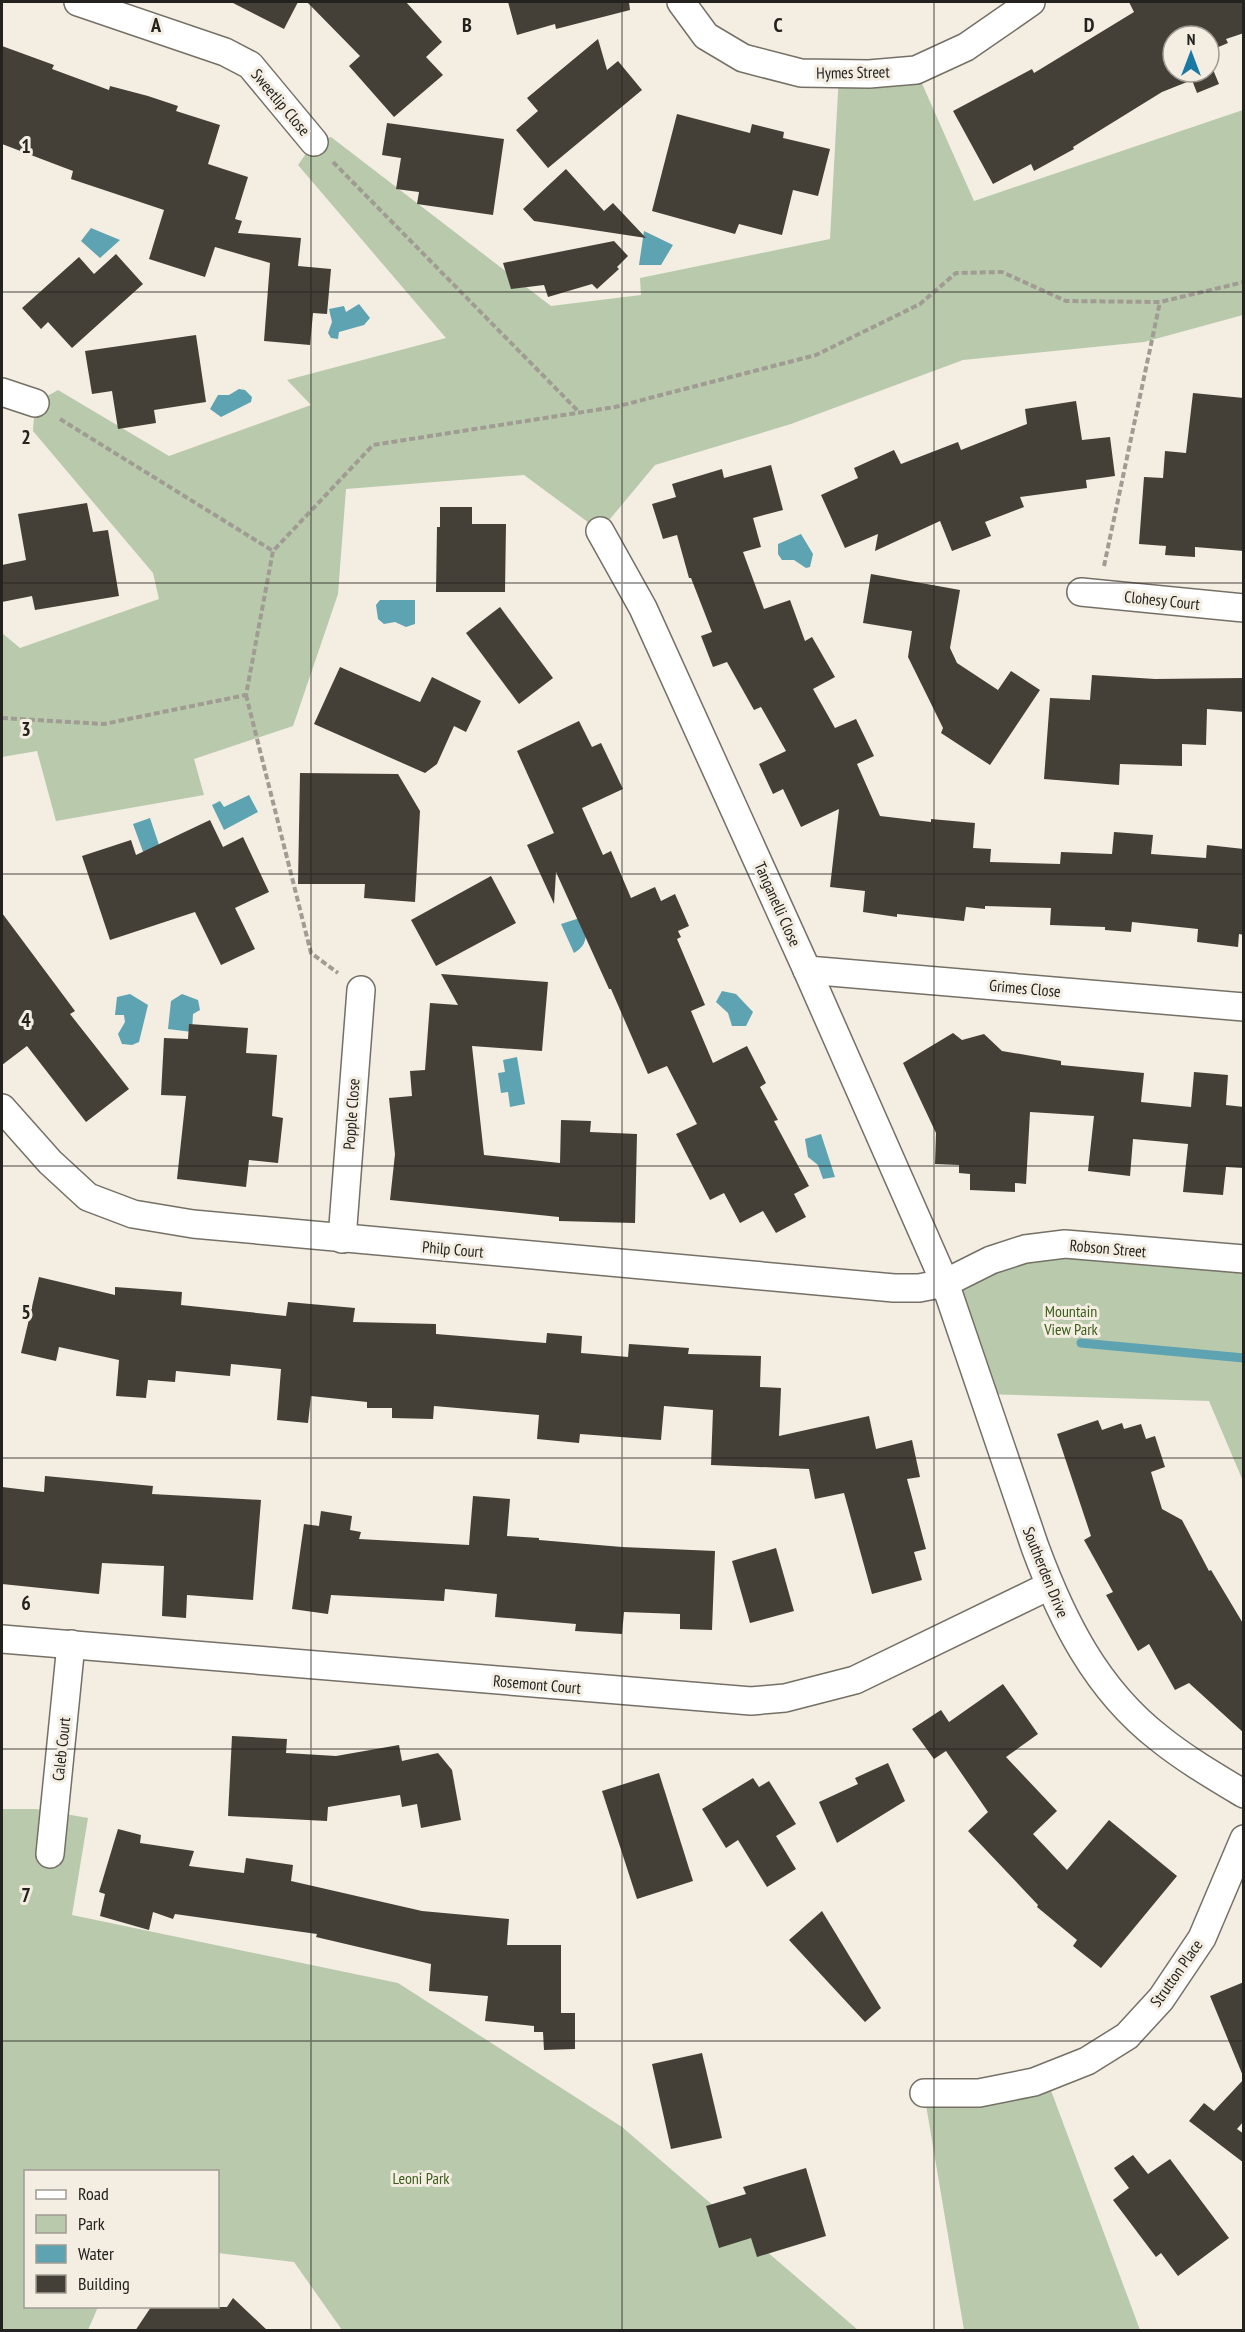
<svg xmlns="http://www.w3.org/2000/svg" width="1245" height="2332" viewBox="0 0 1245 2332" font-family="'PT Sans Narrow',sans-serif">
<rect width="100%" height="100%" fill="#f3ede2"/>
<!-- green -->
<g fill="#b8c9ac">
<path d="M916 70 974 201 1243 110V315L1144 342 963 360 791 424 655 465 600 531 524 475 346 489 338 594 293 726 194 759 204 795 56 821 37 751 2 757V633L20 648 159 599 153 573 33 431 35 403 58 390 169 456 311 405 287 380 446 338 298 165 314 142 331 137 551 306 641 295 640 278 830 239 839 74Z"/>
<path d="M1062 1244 1243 1262V1481L1209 1401 983 1394 945 1283Z"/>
<path d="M2 1809H36L88 1818 72 1915 398 1983 622 2127 858 2330H342L294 2262 218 2253V2172H26V2306L98 2307 88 2330H2Z"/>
<path d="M1046 2077 1140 2330H964L924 2093Z"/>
</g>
<!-- water -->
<g fill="#5ea3b1">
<path d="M91 228 120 240 100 258 81 241Z"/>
<path d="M644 231 673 245 661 265H639Z"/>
<path d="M359 304 370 318 364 325 339 332 338 339 331 338 328 333 332 322 329 309 344 306 346 312Z"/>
<path d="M239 389 245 390 252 397 251 402 221 417 210 409 218 395H229Z"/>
<path d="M801 534 813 554 810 567 806 568 794 560H782L778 554V544Z"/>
<path d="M380 600H415V624L406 627 395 622 384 624 378 619 376 605Z"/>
<path d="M249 795 258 812 224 830 212 805 220 801 224 807Z"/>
<path d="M150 818 161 851 145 857 133 824Z"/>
<path d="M583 917C586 932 590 944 574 953L561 924Z"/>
<path d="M722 991 736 994 753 1012 746 1026H732L728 1013 716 1002Z"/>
<path d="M130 994 148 1005 139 1042 132 1045 122 1044 118 1034 125 1022 124 1015H115L117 997Z"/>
<path d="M182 994 198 1000 200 1010 193 1014 192 1032 168 1029 171 1001Z"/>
<path d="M517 1057 525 1104 510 1107 508 1092 501 1093 498 1073 505 1072 503 1060Z"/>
<path d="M821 1134 835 1177 823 1179 818 1165 808 1157 805 1139Z"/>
</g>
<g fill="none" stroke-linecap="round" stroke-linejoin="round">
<!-- stream -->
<path stroke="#5ea3b1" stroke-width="9" d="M1081 1343 1244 1358"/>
</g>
<!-- building -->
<g fill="#454037">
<path d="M231 2H298L284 29Z"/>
<path d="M307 2H406L442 42 426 57 443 75 394 117 349 66 360 56Z"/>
<path d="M508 2H629L630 10 556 29 555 24 517 35Z"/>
<path d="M1129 2H1244V33L1226 39 1228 43 1209 51V36H1173V72H1209V60L1219 84 1197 93 1192 80 1162 92 1073 147 1074 149 1034 171 1031 164 993 184 953 111 1032 69 1034 73 1134 12Z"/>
<path d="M598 39 607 70 618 61 642 90 548 168 516 130 538 111 527 98Z"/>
<path d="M2 46 54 65 52 69 109 90 110 86 148 96 178 106 176 111 220 125 208 164 248 177 235 219 242 221 238 233 301 238 298 266 331 269 327 314 313 313 310 345 264 341 270 263 215 247 205 277 149 259 164 210 71 179 73 171 2 144Z"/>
<path d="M677 114 750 133 752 124 784 132 783 138 830 149 818 196 793 190 782 235 739 224 735 234 652 211Z"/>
<path d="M387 123 504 139 493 215 417 204 419 192 396 189 401 158 382 155Z"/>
<path d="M566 169 604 211 613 203 646 238 534 221 523 209Z"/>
<path d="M614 241 628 256 617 267 619 269 597 289 592 284 548 297 544 285 511 289 503 263Z"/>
<path d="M116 254 143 284 72 348 48 322 41 329 22 308 79 257 94 274Z"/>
<path d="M196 335 206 402 154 410 156 423 118 429 112 391 92 394 85 351Z"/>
<path d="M1193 393 1244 398V551L1195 547V557L1165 555 1166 546 1139 544 1144 477 1163 478 1165 451 1186 453Z"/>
<path d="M1076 401 1082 440 1110 437 1115 476 1086 480 1087 488 1020 497 1024 507 985 522 991 536 952 551 940 521 875 551 878 534 845 548 821 495 858 478 854 468 894 450 901 464 958 442 961 450 1027 424 1025 409Z"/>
<path d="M771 465 783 510 753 518 761 547 743 552 764 609 790 600 805 641 812 637 835 677 813 689 835 728 856 719 874 756 857 764 880 816 931 822V819L975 823 973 848 991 849 990 862 1060 864 1061 852 1112 854 1114 832 1153 835 1151 854 1206 858 1207 845 1244 849V935L1239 934 1238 947 1197 942 1198 929 1132 922 1131 932 1105 930V927L1050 925 1051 908 985 906V909L966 907 964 921 897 914V917L863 912 865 891 830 887 839 809 801 827 783 789 773 794 759 764 786 751 761 707 754 710 727 662 713 667 701 636 712 632 691 578H689L677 535 663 539 652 504 676 497 672 484 722 469 724 478Z"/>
<path d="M87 503 93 532 108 530 119 596 35 610 32 596 2 602V565L26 560 18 514Z"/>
<path d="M440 507H472V524H506L505 592H436L437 527H440Z"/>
<path d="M871 574 960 590 950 648 957 663 998 690 1011 671 1040 690 990 765 941 733 943 728 908 657 912 631 863 623Z"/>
<path d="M500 607 553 678 519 704 466 633Z"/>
<path d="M340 667 420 702 432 677 481 701 466 732 454 726 437 764 425 773 314 724Z"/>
<path d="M1092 675 1155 679 1244 678V712L1207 709 1206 745 1182 744V766L1120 764 1119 785 1044 779 1050 698 1090 700Z"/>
<path d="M579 721 592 747 601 743 623 789 582 808 603 855 611 851 631 898 655 887 661 901 675 894 689 926 678 931 681 937 677 939 705 1005 691 1011 713 1063 747 1046 766 1083 760 1087 778 1120 774 1121 809 1186 794 1194 806 1217 776 1233 763 1211 740 1223 724 1193 710 1200 676 1134 697 1124 667 1066 648 1074 611 989H609L556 872 554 904 527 845 554 833 517 751Z"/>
<path d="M300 773 398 774 420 811 415 902 364 898 365 884H298Z"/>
<path d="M210 820 223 847 243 837 269 892 235 908 255 949 221 965 195 912 110 940 82 856 131 840 136 855Z"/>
<path d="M491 876 516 923 436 966 411 920Z"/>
<path d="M2 913 75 1011 70 1014 129 1089 86 1122 27 1046 2 1065Z"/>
<path d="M441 974 548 982 542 1051 472 1046 484 1155 560 1163 561 1120 591 1121 590 1132 637 1134 635 1223 559 1221V1217L390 1200 395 1154 389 1098 412 1096 410 1071 425 1070 430 1003 458 1005Z"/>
<path d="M189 1024 248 1028 246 1053 277 1055 272 1116 283 1118 278 1163 249 1160 246 1187 177 1179 186 1096 161 1095 164 1038 188 1039Z"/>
<path d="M953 1033 962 1040 984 1034 1002 1051 1061 1061V1065L1144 1073 1141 1102 1191 1107 1194 1072 1228 1075 1226 1105 1244 1107V1168L1226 1167 1223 1195 1183 1192 1188 1144 1133 1139 1130 1176 1088 1171 1094 1116 1030 1112 1026 1184 1015 1183V1192L970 1190V1174L959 1173V1165L935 1164 936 1133 903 1063Z"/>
<path d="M39 1277 115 1295V1287L182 1292 181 1305 286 1316 288 1302 355 1308 353 1322 436 1324V1334L546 1343 547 1333 582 1336 581 1353 628 1357 629 1344 689 1348 688 1354 761 1356 760 1387 781 1388 779 1436 869 1416 876 1449 912 1440 920 1477 907 1479 926 1549 914 1552 922 1580 872 1594 844 1493 815 1499 809 1469 711 1465 713 1410 664 1406 661 1440 580 1434 579 1443 537 1439 539 1415 434 1406 433 1419 392 1418V1408H367V1402L311 1396 308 1423 277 1420 281 1369 231 1364 230 1376 176 1371 175 1382 148 1380 146 1398 116 1396 119 1360 59 1347 56 1361 21 1353Z"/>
<path d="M1098 1420 1102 1430 1122 1423 1124 1429 1141 1424 1146 1439 1155 1436 1165 1467 1151 1472 1162 1509 1182 1520 1209 1571 1211 1570 1244 1625V1733L1189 1683 1175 1690 1149 1644 1138 1651 1106 1595 1113 1592 1084 1540 1091 1536 1057 1434Z"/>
<path d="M45 1476 153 1486 152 1494 261 1500 253 1600 187 1595 186 1618 162 1616 164 1566 102 1563 99 1594 2 1584V1487L44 1492Z"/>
<path d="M473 1496 510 1499 507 1536 539 1538V1540L622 1547 715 1551 712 1630 680 1629V1614L624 1612 622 1634 575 1631 576 1624 495 1617 497 1594 445 1589 444 1601 331 1595 328 1614 292 1609 304 1524 319 1526 321 1511 352 1516 350 1530 361 1532 359 1539 469 1545Z"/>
<path d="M776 1548 794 1611 750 1623 732 1561Z"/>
<path d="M1003 1684 1038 1734 1006 1757 1057 1811 1033 1834 1067 1870 1109 1820 1177 1876 1101 1968 1073 1946 1077 1940 1037 1907 1038 1905 968 1831 988 1812 946 1751 934 1759 912 1729 941 1710 949 1722Z"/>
<path d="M232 1736 287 1739 286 1753 336 1756 399 1745 402 1761 438 1753 452 1770 461 1820 421 1828 417 1804 402 1807 400 1795 328 1807 327 1821 228 1816Z"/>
<path d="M888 1763 905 1801 837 1843 819 1802 858 1784 855 1778Z"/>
<path d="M659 1773 693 1881 637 1899 602 1791Z"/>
<path d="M753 1778 759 1787 769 1781 796 1824 776 1836 796 1869 767 1887 738 1840 726 1848 702 1809Z"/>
<path d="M118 1829 141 1835 140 1843 194 1851 189 1866 244 1873 246 1858 293 1865 291 1881 422 1911 509 1919 507 1945H561V2013H575V2049L544 2050 543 2032H534V2026L485 2021 488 1996 429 1991 431 1964 316 1937 317 1934 175 1914 173 1919 153 1912 149 1930 100 1916 105 1894 99 1892Z"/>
<path d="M822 1911 881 2008 865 2022 789 1940Z"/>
<path d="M1244 1982V2076H1243L1210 1996Z"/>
<path d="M702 2053 722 2138 671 2149 652 2064Z"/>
<path d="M1244 2079V2121L1237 2129 1244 2134V2163L1189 2121 1204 2103 1214 2111Z"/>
<path d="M1133 2155 1148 2174 1170 2159 1229 2238 1178 2276 1161 2253 1156 2257 1113 2200 1129 2188 1114 2168Z"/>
<path d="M806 2168 826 2236 757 2257 751 2238 719 2248 706 2206 746 2194 743 2187Z"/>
<path d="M233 2298 268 2331H135L151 2307H227Z"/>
</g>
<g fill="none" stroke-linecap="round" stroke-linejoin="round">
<!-- street casing -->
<g stroke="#757066" stroke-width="30">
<g id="street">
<path d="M78 2 225 52 250 65 314 142"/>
<path d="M681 2 706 36 743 58 801 73 869 74 916 70 966 47 1031 2"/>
<path d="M2 392 35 403"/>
<path d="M600 531 643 608 807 970 945 1283 1035 1547C1062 1620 1096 1689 1159 1738 1185 1759 1214 1776 1244 1794"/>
<path d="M1081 592 1244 608"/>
<path d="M807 970 1244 1007"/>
<path d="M2 1108 50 1162 88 1197 133 1214 193 1224 894 1288H919L945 1283 991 1260 1025 1249 1065 1244 1244 1259"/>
<path d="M342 1239 361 990"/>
<path d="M2 1639 751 1701 785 1698 855 1680 1049 1586"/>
<path d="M50 1854 71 1644"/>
<path d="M924 2093H979L1034 2082 1087 2061 1127 2036 1161 1999 1202 1938 1244 1839"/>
</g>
</g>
<!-- path -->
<g stroke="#a09c94" stroke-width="4" stroke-dasharray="6 3" stroke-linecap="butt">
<path d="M333 162 580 413"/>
<path d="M60 419 273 551"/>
<path d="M1104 566 1160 302"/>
<path d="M246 695 311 953 338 973"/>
<path d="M2 718 104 724 246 695 273 551 373 445 615 407 816 355 920 304 956 273 1002 272 1066 301 1160 302 1244 282"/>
</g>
<!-- street -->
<use href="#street" stroke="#fff" stroke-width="27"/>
</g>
<!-- grid -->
<path fill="none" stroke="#24221e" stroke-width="1.5" stroke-opacity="0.55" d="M311 2V2330M622 2V2330M934 2V2330M2 292H1244M2 583H1244M2 874H1244M2 1166H1244M2 1458H1244M2 1749H1244M2 2041H1244"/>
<g text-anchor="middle" stroke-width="6" stroke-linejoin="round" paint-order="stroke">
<!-- street labels -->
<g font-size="16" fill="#24221e" stroke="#f3ede2">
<text transform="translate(853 72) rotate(-1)" y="6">Hymes Street</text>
<text transform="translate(281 102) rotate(50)" y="6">Sweetlip Close</text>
<text transform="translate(1162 600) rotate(6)" y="6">Clohesy Court</text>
<text transform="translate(778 904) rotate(66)" y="6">Tanganelli Close</text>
<text transform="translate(1025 988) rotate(5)" y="6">Grimes Close</text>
<text transform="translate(351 1114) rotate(-86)" y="6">Popple Close</text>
<text transform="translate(1108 1248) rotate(5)" y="6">Robson Street</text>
<text transform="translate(453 1249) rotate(5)" y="6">Philp Court</text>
<text transform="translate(1046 1572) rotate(68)" y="6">Southerden Drive</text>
<text transform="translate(537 1684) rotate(5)" y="6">Rosemont Court</text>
<text transform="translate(61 1749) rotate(-84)" y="6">Caleb Court</text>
<text transform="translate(1176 1973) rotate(-55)" y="6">Strutton Place</text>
</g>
<!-- park labels -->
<g font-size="16" fill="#3b5d1a" stroke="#f3ede2">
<text x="1071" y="1317">Mountain<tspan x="1071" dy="18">View Park</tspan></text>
<text x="421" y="2184">Leoni Park</text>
</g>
</g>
<g font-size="20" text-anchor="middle" font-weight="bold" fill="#24221e" stroke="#f3ede2" stroke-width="6" stroke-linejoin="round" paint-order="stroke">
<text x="156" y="32">A</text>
<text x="467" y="32">B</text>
<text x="778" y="32">C</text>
<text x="1089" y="32">D</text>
<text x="26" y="153">1</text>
<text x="26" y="444">2</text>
<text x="26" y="736">3</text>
<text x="26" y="1027">4</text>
<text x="26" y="1319">5</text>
<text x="26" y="1610">6</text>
<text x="26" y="1902">7</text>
</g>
<!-- border -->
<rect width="1245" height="2332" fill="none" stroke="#24221e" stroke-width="6"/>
<!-- legend -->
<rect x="24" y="2170" width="195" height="138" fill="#f3ede2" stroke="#a09c94" stroke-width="1.5"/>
<rect x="36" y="2190" width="30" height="9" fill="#ffffff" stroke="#a09c94" stroke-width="1.5"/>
<text x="78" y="2200" font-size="18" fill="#24221e">Road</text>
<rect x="36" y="2215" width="30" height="18" fill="#b8c9ac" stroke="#a09c94" stroke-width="1.5"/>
<text x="78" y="2230" font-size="18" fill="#24221e">Park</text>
<rect x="36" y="2245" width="30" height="18" fill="#5ea3b1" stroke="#a09c94" stroke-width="1.5"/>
<text x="78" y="2260" font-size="18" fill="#24221e">Water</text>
<rect x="36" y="2275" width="30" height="18" fill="#454037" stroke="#a09c94" stroke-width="1.5"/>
<text x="78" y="2290" font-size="18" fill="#24221e">Building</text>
<!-- north arrow -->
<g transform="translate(1191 54)"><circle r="28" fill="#f3ede2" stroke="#a09c94" stroke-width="1.5"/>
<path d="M0-4.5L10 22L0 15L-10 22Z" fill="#1a78a5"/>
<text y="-9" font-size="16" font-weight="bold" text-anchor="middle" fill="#24221e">N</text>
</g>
</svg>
